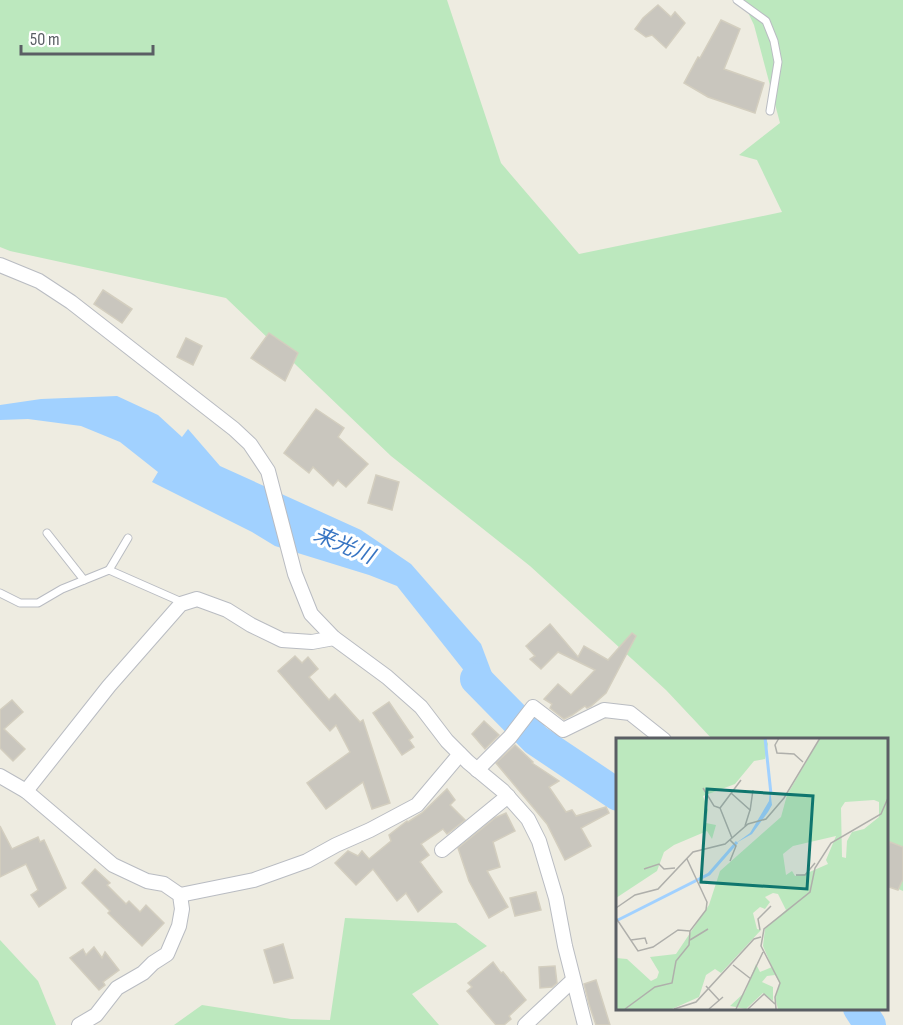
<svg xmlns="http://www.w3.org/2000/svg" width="903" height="1025" viewBox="0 0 903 1025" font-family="'Sofia Sans Condensed','Noto Sans JP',sans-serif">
<rect width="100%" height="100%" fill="#eeece1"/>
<!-- green -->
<g fill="#bce8be">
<path d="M0 0H447L501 163 579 254 782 212 757 160 739 155 780 123 754 25 742 0H903V891L887 884 886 740H713L666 690 530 566 391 456 226 298 10 251 0 247Z"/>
<path d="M345 918 456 923 487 946 412 994 439 1025H174L202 1005 291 1019 330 1020Z"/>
<path d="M0 940 38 981 56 1025H0Z"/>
</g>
<!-- water -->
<path fill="#a1d1ff" d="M117 396 158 415 182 437 188 429 220 466 361 530 411 564 481 644 505 708 492 706 397 586 369 575 275 546 252 532 152 482 158 472 120 442 81 426 28 419 0 420V405L41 399Z"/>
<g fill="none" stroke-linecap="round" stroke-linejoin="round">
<!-- river -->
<g stroke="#a1d1ff" stroke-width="32">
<path d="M476 679 536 740 618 795"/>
<path d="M859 1008 870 1025"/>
</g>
</g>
<!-- building -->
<g fill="#c9c6be" stroke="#d3cebf" stroke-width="1.5">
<path d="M658 5 671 17 675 12 685 23 666 48 652 35 646 37 635 29 643 18Z"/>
<path d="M721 20 740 29 724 69 764 83 755 113 708 97 684 83 698 57 700 58Z"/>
<path d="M103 290 132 309 122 323 94 304Z"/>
<path d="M269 333 298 353 285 381 251 358Z"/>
<path d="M186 338 202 346 193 365 177 357Z"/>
<path d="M316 409 344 428 338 437 368 464 346 487 338 480 333 486 313 467 309 473 284 453Z"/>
<path d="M376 475 399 482 392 510 368 503Z"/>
<path d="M550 624 578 657 584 646 608 660 632 633 636 636 606 693 591 706 587 708 585 706 572 715 564 719 550 708 552 704 544 699 558 684 571 695 595 670 558 652 541 669 530 659 535 656 526 646Z"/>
<path d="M295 656 302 663 308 657 318 669 309 677 329 700 335 694 360 722 363 720 390 803 372 809 363 782 326 809 307 783 350 752 336 725 330 731 278 671Z"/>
<path d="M12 700 23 712 4 729 25 749 13 761 0 748V710Z"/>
<path d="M389 702 413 737 409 740 414 747 402 755 373 713Z"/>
<path d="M484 721 499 735 485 749 472 734Z"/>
<path d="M515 745 533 762 532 763 559 781 549 787 566 812 572 810 576 816 606 807 609 813 581 828 591 846 565 860 547 824 496 763Z"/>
<path d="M447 789 455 800 450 805 465 820 447 834 443 829 421 844 429 855 420 862 442 892 418 912 406 893 397 901 373 869 356 885 335 863 348 851 358 856 362 851 369 859 391 841 389 835 407 821 408 822 422 813Z"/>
<path d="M506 813 515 831 493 842 500 867 487 871 508 907 489 918 469 881 458 848 495 818Z"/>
<path d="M0 826 12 849 38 837 40 842 44 840 66 888 39 907 31 895 38 890 26 864 0 877Z"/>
<path d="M890 842 903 847V879L898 890 886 886V853Z"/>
<path d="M95 869 110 883 107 885 126 904 129 901 140 912 146 905 164 923 142 946 108 913 110 911 82 883Z"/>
<path d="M536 892 541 910 515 916 510 898Z"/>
<path d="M283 944 293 978 274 983 264 950Z"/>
<path d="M94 947 102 958 105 952 119 970 103 982 105 985 99 990 70 958 83 949 86 955Z"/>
<path d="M493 962 501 973 503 972 526 1000 509 1016 511 1019 504 1025H496L467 991 472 987 468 983Z"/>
<path d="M555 966 557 983 552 987 540 988 539 967Z"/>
<path d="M596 980 610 1025H596L589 1004 584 984Z"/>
</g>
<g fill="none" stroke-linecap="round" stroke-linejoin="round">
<!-- service casing -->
<g stroke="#b9bcc2" stroke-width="9">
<g id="service">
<path d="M737 0 766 21 774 41 778 62 770 111"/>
<path d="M47 533 84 580"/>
<path d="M109 570 128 538"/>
<path d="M0 593 20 603H38L62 589 109 570 184 603"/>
</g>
</g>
<!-- minor casing -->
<g stroke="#b9bcc2" stroke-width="16">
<g id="minor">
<path d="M0 265 39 281 71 302 234 429 250 444 268 471 295 574 311 614 334 638 387 677 421 707 447 741 468 762 503 791 528 819 539 841 556 898 565 946 585 1025"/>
<path d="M477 770 510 737 533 707 563 730 604 710 630 713 664 740"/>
<path d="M0 776 26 791 113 865 147 881 164 884 180 895 182 909 179 926 167 954 153 963 143 973 117 988 96 1015 79 1025"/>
<path d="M26 791 109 686 181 604 197 599 227 610 251 625 282 640 312 642 334 638"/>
<path d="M442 850 508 796"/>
<path d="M180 895 254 880 307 861 336 845 370 830 417 805 460 754"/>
<path d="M525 1025 573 980"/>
</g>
</g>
<!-- service -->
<use href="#service" stroke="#fff" stroke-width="7"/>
<!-- minor -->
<use href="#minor" stroke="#fff" stroke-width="14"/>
</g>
<g text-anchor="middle" stroke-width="6" stroke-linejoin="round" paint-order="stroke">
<!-- water labels -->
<g font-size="21" font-style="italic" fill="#3875c3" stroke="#fff">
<text transform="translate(344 545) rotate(23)" y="7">来光川</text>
</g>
</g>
<!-- overview -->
<g transform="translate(616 738)">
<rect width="272" height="272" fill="#eeece1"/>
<path d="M0 0H150L152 6 149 21 138 23 119 46 87 58 92 72 90 85 100 87 96 101 91 93 58 107 48 114 41 133 0 160ZM204 0H271V271H162L159 259 164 245 159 237 151 238 146 244 157 249V263L147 255 130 271 114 268 129 254 140 226 144 234 156 229 147 208 149 191 170 172 162 156 157 155 149 159 154 164 149 171 144 169 137 175 141 191 145 192 105 235 99 231 90 237 83 259 56 271H0V220L11 221 35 243 41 240 43 234 34 219 60 216 93 167 104 133 165 79 171 57ZM258 62 263 64V79L248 91 236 94 231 103 230 120 226 119 225 70 229 64ZM220 98 210 122 212 126 189 136 179 138 176 133 170 137 167 116 177 108Z" fill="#bce8be" fill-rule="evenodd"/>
<path d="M154 51 156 67 152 74 136 96 120 105 134 95 153 63Z" fill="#a1d1ff"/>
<path fill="none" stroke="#a1d1ff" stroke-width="3" d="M149 0 155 56M0 183 93 136 121 104"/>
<path fill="none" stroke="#afafab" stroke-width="1.5" d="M163 0 159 7 161 15 178 16 187 24M87 50 98 68 104 70 125 42M115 55 134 72 129 88M104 70 116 100M134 73 137 52M114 102 120 108 114 123M28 131 43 126 48 131 59 130M180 137H189L199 125M0 170 19 157 42 151 77 114 109 106 132 86 150 81 168 60 204 0M0 180 22 213 37 209 62 192 74 193M144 192 142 181 155 168M15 202 29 200 31 206M74 202 92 191M117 227 135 241M90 248 103 262M9 271 39 249 56 245 60 223 73 207 74 193 90 172 91 164 71 121M58 271 80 264 138 201 145 199M93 271 107 259M120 271 147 214M132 271 148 256 159 266M160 271 159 259 164 245 145 208 148 191 194 154 199 130 215 105 265 76 272 60"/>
<path fill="#0f766e" fill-opacity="0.15" stroke="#0f766e" stroke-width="3" d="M91 51 197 58 191 151 85 144Z"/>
<rect width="272" height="272" fill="none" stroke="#5a5e64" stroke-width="3"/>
</g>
<!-- scale -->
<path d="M21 45v9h132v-9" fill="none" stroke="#5a5e64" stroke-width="3"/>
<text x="30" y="45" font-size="18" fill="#5a5e64" stroke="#ffffff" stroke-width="4.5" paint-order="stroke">50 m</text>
</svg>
